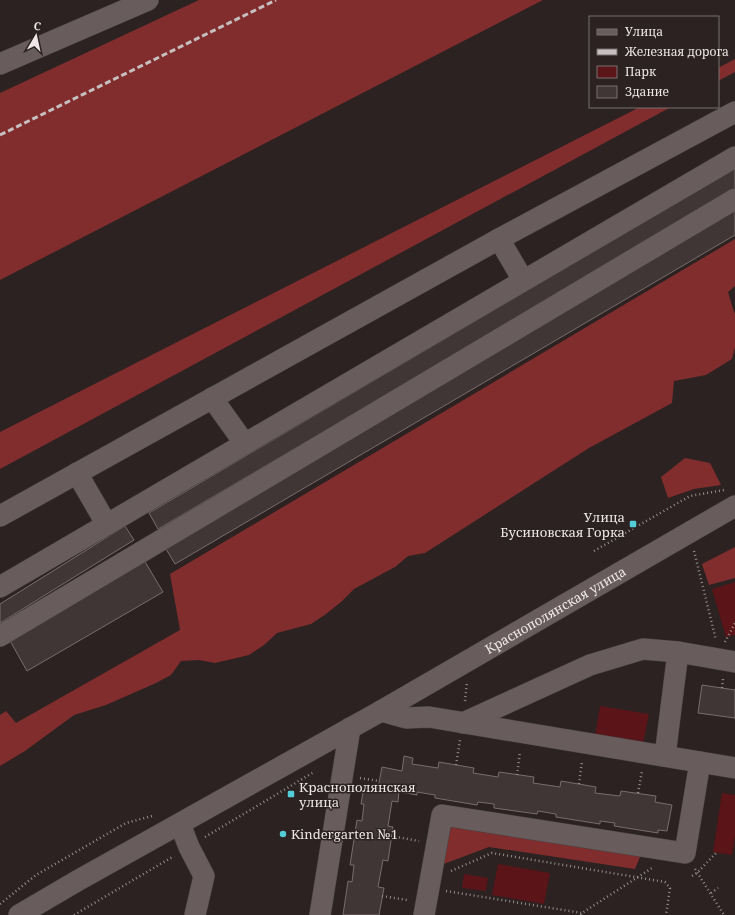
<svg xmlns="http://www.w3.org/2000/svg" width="735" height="915" viewBox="0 0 735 915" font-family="'Noto Serif',serif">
<rect width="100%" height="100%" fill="#2b2221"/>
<!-- green -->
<g fill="#5b1417">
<path d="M735 582V635L726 637 712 589Z"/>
<path d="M600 706 649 714 643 744 595 736Z"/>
<path d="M722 793 735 795V836L732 855 713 852Z"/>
<path d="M498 864 550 873 544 904 492 895Z"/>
<path d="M464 874 488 878 486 891 462 888Z"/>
</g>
<!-- forest -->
<g fill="#812d2d">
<path d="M199 0H543L0 280V93Z"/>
<path d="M735 59V72L718 81V68Z"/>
<path d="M640 107H671L0 469V432Z"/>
<path d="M735 239V286L728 292 733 309 735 314V347L732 359 706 375 674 381 672 403 589 448 425 553 408 556 395 567 354 589 341 602 326 614 311 624 277 633 264 645 249 655 215 663 199 660 181 661 171 675 156 683 106 705 74 715 25 751 0 766V715L6 711 16 723 180 630 170 574Z"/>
<path d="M685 458 710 463 721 485 694 489 668 498 661 477Z"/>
<path d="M735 547V578L709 585 702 564Z"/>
<path d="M449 821 642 852 635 869 489 847 441 865Z"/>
</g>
<!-- building -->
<g fill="#403635" stroke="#786d6c">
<path d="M735 168V190L158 529 149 513Z"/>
<path d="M735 208V235L175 564 163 544Z"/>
<path d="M125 526 134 540 0 623V604Z"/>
<path d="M144 560 163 592 27 671 9 639Z"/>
<path d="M702 685 735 690V718L698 713Z"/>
<path d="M404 756 413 758 412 764 438 768 439 762 474 768 473 773 498 777 499 772 534 777 533 783 560 787 561 781 596 787 595 793 620 796 621 791 656 796 655 802 672 805 667 831 658 830V833L614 826 615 823 600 821V824L556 817V814L538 811 537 814 494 808V804L478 802 477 805 435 798V795L417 792V795L378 788 382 767 402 771Z"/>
<path d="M364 786 399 791 398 802 392 801 388 826 393 827 388 861 383 860 378 887 384 888 379 915H343L348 881 352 882 354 865H350L357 820 362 821 364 804H361Z"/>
</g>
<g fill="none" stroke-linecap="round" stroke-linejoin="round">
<!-- minor casing -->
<g stroke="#484040" stroke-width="22">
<g id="minor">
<path d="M0 64 148 0"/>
<path d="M499 239 523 280"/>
<path d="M212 398 245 444"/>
<path d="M77 473 107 525"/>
<path d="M0 516 499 239 735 112"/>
<path d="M0 587 735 157"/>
<path d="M0 636 735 199"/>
<path d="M678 652 735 662"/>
<path d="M381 711 406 718 429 717 735 768"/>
<path d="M463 723 590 665 643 649 678 652 665 756"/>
<path d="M180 824 189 847 204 876 195 915"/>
<path id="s1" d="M19 915 77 881 381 711 735 506"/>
<path d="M320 915 350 728"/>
<path d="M424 915 442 815 685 853 700 762"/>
</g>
</g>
<!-- path -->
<g stroke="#958d8c" stroke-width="2.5" stroke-dasharray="1 3" stroke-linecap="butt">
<path d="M594 551 690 496 724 490"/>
<path d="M694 551 716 640"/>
<path d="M725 642 735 623"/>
<path d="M722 688 723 679"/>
<path d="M465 701 467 682"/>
<path d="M456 765 460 740"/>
<path d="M517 775 520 752"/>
<path d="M360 778 379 781"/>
<path d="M579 784 582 761"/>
<path d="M638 793 642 771"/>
<path d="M391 836 419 841"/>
<path d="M205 837 314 772"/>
<path d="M695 869 724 915"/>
<path d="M451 871 492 853 665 882 670 888 666 915"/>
<path d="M692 876 697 873 716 853"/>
<path d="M446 891 582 913"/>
<path d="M711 893 718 888"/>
<path d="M382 896 407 900"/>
<path d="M0 904 36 875 126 823 152 816"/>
<path d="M74 915 174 856"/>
<path d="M581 915 582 913 652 868"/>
</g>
<!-- minor -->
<use href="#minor" stroke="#685d5c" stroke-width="21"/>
<!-- rail -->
<path stroke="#c8c0c0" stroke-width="3" stroke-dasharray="6 3" stroke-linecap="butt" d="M0 135 276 0"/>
</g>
<!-- markers -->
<g fill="#52ccd6" stroke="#2b2221" stroke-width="1.5">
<rect x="629" y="520" width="8" height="8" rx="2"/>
<rect x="287" y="790" width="8" height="8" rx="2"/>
<circle cx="283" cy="834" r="4"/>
</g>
<g text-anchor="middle" stroke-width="3" stroke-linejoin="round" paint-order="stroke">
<!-- poi labels -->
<g font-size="13" fill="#eee7e7" stroke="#2b2221" text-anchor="start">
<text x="625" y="522" text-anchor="end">Улица<tspan x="625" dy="15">Бусиновская Горка</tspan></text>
<text x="299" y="792">Краснополянская<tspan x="299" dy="15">улица</tspan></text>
<text x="291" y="839">Kindergarten №1</text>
</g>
<!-- street labels -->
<g font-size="13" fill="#eee7e7" stroke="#2b2221">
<text dy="5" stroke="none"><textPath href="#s1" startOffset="617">Краснополянская улица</textPath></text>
</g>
</g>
<!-- legend -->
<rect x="589" y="16" width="130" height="92" fill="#2b2221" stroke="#797170"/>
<rect x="597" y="29" width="20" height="6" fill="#685d5c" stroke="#797170"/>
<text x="625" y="36" font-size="12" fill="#eee7e7">Улица</text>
<rect x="597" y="49" width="20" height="6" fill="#c8c0c0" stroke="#797170"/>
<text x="625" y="56" font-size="12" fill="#eee7e7">Железная дорога</text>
<rect x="597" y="66" width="20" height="12" fill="#5b1417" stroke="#797170"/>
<text x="625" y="76" font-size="12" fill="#eee7e7">Парк</text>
<rect x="597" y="86" width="20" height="12" fill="#403635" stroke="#797170"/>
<text x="625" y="96" font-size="12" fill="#eee7e7">Здание</text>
<!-- north arrow -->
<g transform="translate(36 36) rotate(9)" stroke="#2b2221" stroke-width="3" paint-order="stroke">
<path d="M0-3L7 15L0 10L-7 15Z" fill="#eee7e7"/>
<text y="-6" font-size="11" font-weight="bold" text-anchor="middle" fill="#eee7e7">С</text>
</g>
</svg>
